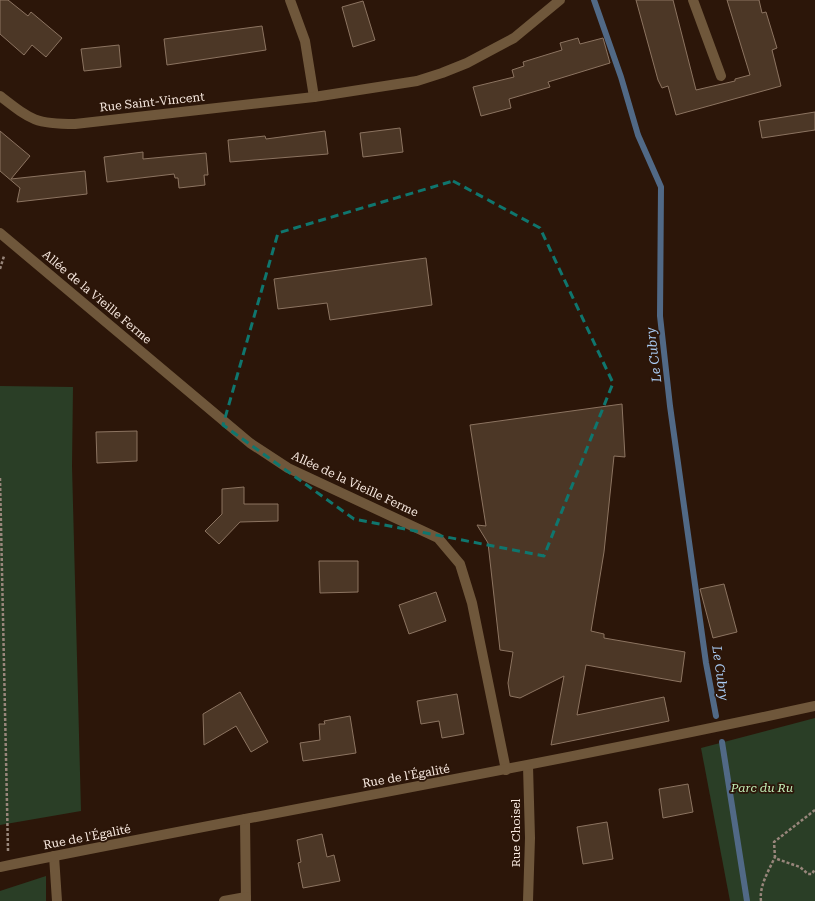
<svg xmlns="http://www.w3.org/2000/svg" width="815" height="901" viewBox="0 0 815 901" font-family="'Roboto Serif',serif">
<rect width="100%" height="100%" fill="#2c1609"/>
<!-- green -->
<g fill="#2a3e26">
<path d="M0 386 73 387 72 466 81 811 0 825Z"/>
<path d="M815 718V901H730L701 748Z"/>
<path d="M46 876V901H0V891Z"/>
</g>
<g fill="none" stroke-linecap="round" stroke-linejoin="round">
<!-- stream -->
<g stroke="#516986" stroke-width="6">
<path d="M594 0 621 77 638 135 661 187 660 316 670 406 706 663 716 716"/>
<path d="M722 742 747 901"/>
</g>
</g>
<!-- building -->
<g fill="#4c3726" stroke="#8c7461">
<path d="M0 0H8L28 16 31 12 62 38 46 57 32 45 24 55 0 34Z"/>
<path d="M636 0H673L696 90 735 81V79L750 75 727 0H759L762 13 766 12 777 48 772 50 781 86 676 115 668 86 662 88 658 80Z"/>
<path d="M363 1 375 40 353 47 342 7Z"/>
<path d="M262 26 266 50 167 65 164 39Z"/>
<path d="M578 38 580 44 603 38 610 63 548 82 550 87 509 99 511 108 481 116 473 87 514 77 512 70 524 66 523 62 562 50 560 43Z"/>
<path d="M119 45 121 67 84 71 81 49Z"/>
<path d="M815 112V130L762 138 759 121Z"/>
<path d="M400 128 403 152 363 157 360 133Z"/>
<path d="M0 131 30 156 11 179 85 171 87 194 17 202 20 188 0 171Z"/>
<path d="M325 131 328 154 230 162 228 140 265 136 266 139Z"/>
<path d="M143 152V159L206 153 208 175H204L205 185 179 188 178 178H175L174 174 107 182 104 157Z"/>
<path d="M426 258 432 305 330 320 327 303 278 309 274 279Z"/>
<path d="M622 404 625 457 614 456 604 552 591 631 604 634V638L685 652 681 682 586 665 577 715 664 697 669 721 551 745 564 676 520 698 510 696 508 683 513 652 500 650 488 543 477 525 486 526 470 425Z"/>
<path d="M137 431V461L97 463 96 432Z"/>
<path d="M244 487V504H278V521L240 522 219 544 205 531 222 514V489Z"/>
<path d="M319 561H358V592L320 593Z"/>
<path d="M724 584 737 632 713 638 700 589Z"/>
<path d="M436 592 446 621 409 634 399 605Z"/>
<path d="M240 692 268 742 251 752 236 726 204 745 203 714Z"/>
<path d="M457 694 464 734 442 738 439 721 421 724 417 701Z"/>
<path d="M350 716 356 753 303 761 300 743 320 740 319 724H325L324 721Z"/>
<path d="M688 784 693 812 663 818 659 789Z"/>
<path d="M607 822 613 859 583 864 577 827Z"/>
<path d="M322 834 327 857 334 855 340 881 303 888 298 863 301 862 297 840Z"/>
</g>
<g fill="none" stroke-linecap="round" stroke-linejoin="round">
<!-- path -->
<g stroke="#98867b" stroke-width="2.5" stroke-dasharray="3 2" stroke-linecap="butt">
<path d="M0 269 4 256"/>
<path d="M0 478 8 851"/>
<path d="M815 810 774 842 775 857 777 859 800 867 808 874H812L815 869"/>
<path d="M761 901C759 886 769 870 775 857"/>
</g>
<!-- minor -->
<g stroke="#6f573b" stroke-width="10">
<path d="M290 0 305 41 314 97"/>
<path d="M693 0 721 76"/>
<path d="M0 96C31 120 35 124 75 124L314 97 417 81 442 73 467 63 514 38 560 0"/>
<path d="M0 233 250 443 288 468 438 538 460 564 472 603 506 770"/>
<path d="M528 766 530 838 528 901"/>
<path d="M245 819 246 901"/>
<path d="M54 856 57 901"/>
<path d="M0 867C271 812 544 765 815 706"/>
<path d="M224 901 246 897"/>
</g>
</g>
<!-- marked area -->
<path fill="none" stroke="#0f766e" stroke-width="3" stroke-dasharray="8 5" stroke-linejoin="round" d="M453 181 540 228 613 383 544 556 354 519 223 425 278 233Z"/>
<g text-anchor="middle" stroke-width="3.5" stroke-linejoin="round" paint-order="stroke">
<!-- street labels -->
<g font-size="12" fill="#f7e8df" stroke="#2c1609">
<text transform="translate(152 102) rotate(-6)" y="4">Rue Saint-Vincent</text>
<text transform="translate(97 297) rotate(40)" y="4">Allée de la Vieille Ferme</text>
<text transform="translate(355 484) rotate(25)" y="4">Allée de la Vieille Ferme</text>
<text transform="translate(406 776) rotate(-10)" y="4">Rue de l'Égalité</text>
<text transform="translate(516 833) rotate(-90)" y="4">Rue Choisel</text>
<text transform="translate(87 837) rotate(-11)" y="4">Rue de l'Égalité</text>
</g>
<!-- park labels -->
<g font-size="12" font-style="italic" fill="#c2eeb8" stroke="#2c1609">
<text x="762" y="792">Parc du Ru</text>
</g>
<!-- water labels -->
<g font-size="13" font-style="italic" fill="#abcdf5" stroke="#2c1609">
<text transform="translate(653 355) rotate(-97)" y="5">Le Cubry</text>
<text transform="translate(721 673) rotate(82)" y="5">Le Cubry</text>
</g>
</g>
</svg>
